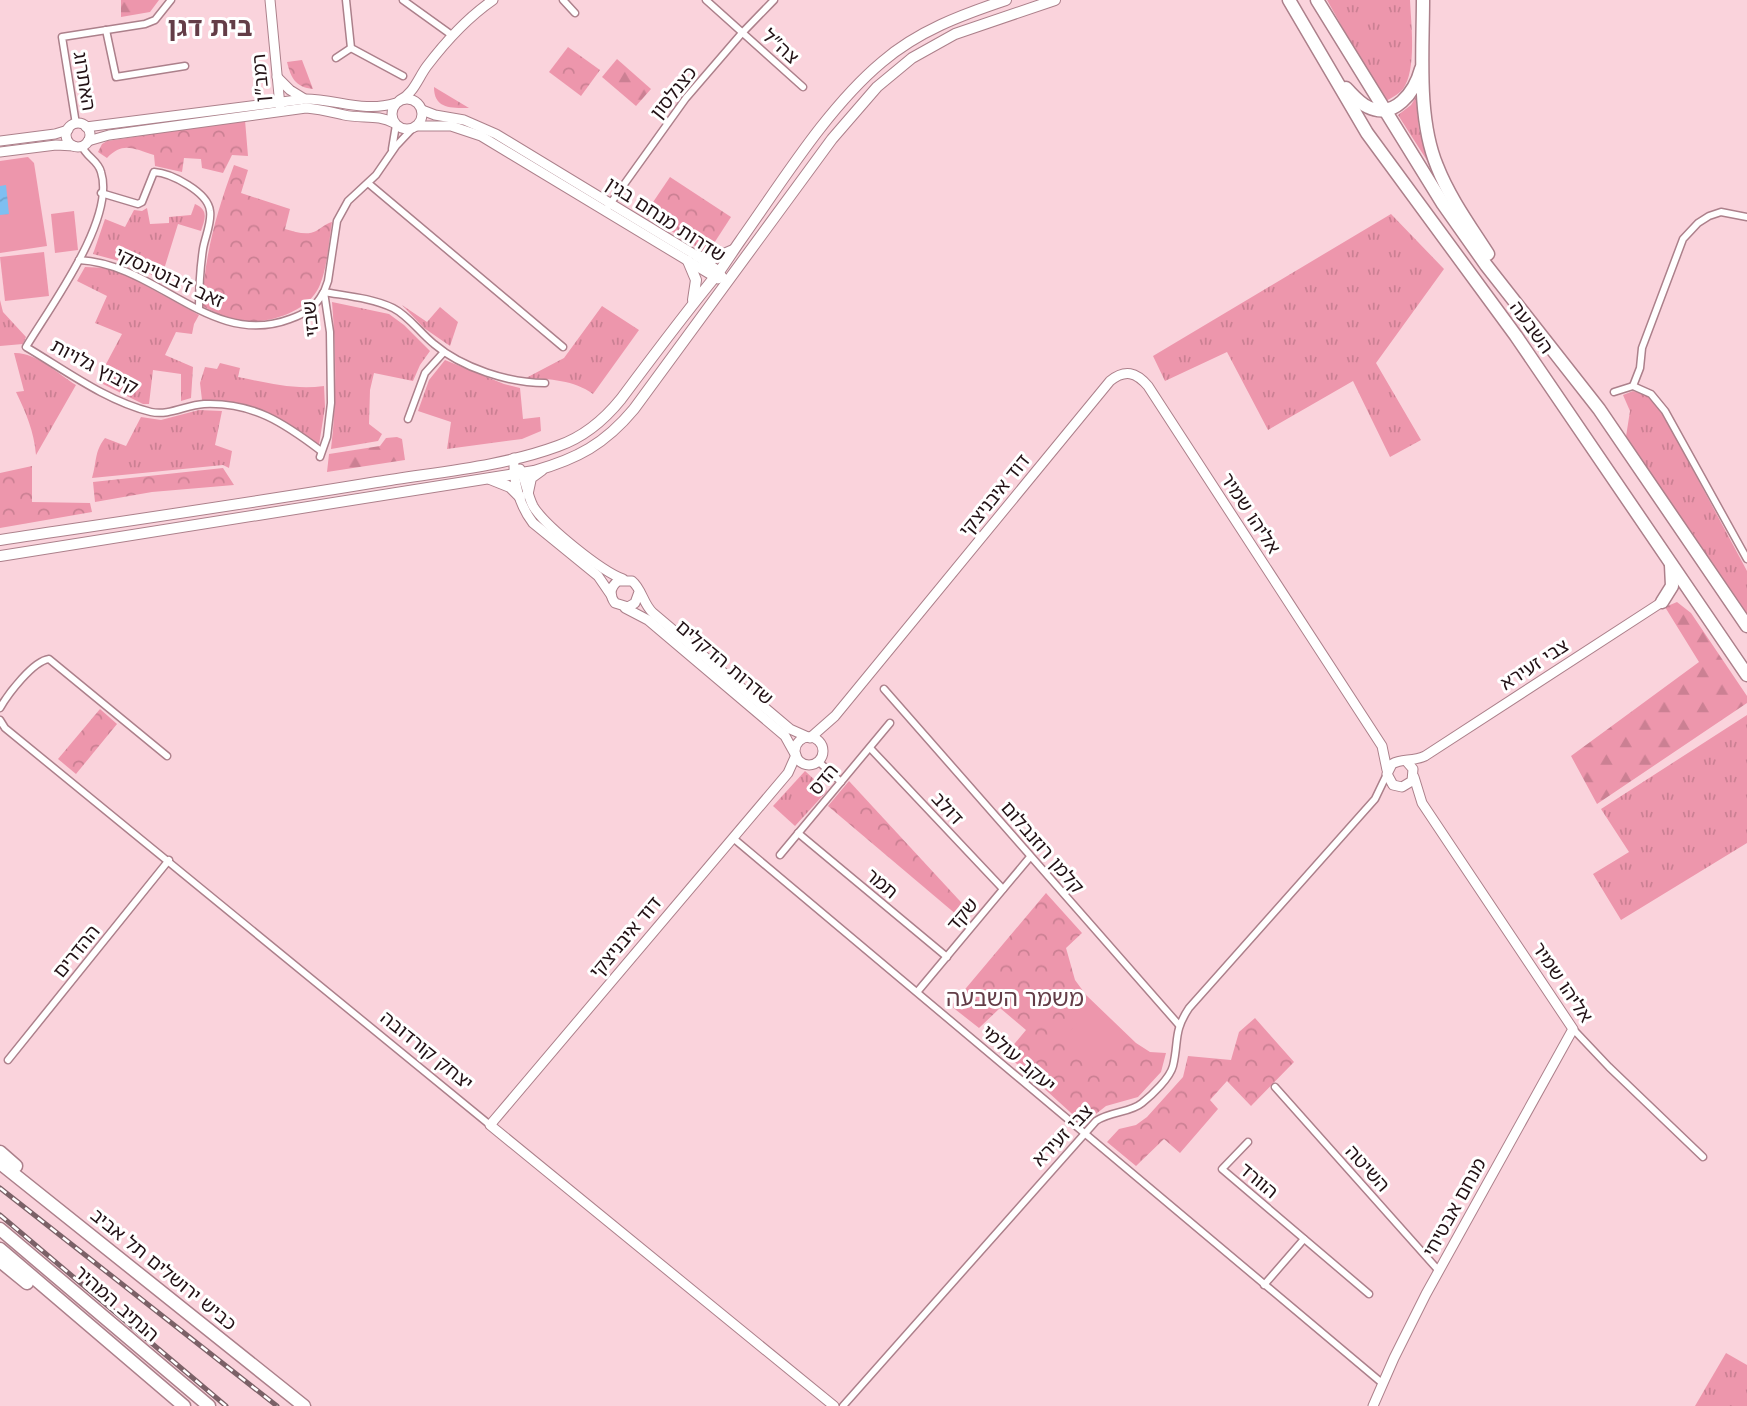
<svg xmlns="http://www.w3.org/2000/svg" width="1747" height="1406" viewBox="0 0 1747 1406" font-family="Jost,'Noto Sans Hebrew',sans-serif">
<defs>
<pattern id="grass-tufts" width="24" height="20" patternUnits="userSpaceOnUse" patternTransform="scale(1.75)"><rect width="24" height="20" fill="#ed96ac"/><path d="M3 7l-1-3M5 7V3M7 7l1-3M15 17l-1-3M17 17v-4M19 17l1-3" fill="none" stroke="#cb8093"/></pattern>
<pattern id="forest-firs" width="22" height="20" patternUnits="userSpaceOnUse" patternTransform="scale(1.75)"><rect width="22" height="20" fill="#ed96ac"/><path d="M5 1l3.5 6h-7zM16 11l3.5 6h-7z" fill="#cb8093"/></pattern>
<pattern id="park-crowns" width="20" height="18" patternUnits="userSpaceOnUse" patternTransform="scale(1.75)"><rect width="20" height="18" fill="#ed96ac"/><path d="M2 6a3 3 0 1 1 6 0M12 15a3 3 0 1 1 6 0" fill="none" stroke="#cb8093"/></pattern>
<pattern id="water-waves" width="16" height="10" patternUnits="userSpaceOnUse" patternTransform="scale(1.75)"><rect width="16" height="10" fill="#7ebff1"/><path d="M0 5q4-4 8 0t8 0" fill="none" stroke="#6da3ce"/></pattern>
</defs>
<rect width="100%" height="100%" fill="#fad3dc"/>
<!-- grass -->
<g fill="url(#grass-tufts)">
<path d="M1327 0H1410C1411 23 1417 70 1403 89 1398 95 1391 98 1384 102Z"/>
<path d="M1416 97 1419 129 1428 162 1398 115 1411 105Z"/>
<path d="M195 204C209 210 205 219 201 231L178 224 161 279 123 262 93 254 105 219 125 227 134 210 142 211 147 208 150 224 169 223V217L191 215Z"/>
<path d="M1391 214 1444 269 1376 363 1421 440 1390 457 1353 381 1268 430 1227 352 1165 381 1153 356Z"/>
<path d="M85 267 107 268 128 276 199 315 194 324 192 334 176 332 165 355 193 367 191 398 181 401V374L153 370 149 404H143L97 381 122 334 95 323 107 296 77 281Z"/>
<path d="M0 300 3 312 26 337 23 344 0 346Z"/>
<path d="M332 302 389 314 404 325 430 351 420 365 413 381 374 373 370 390 369 424 382 434 378 441 331 449C337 400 336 351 332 302Z"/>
<path d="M402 305 427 322 440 307 458 322 450 346 424 328Z"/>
<path d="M602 306 639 330 593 394C574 380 550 379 526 378L564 358Z"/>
<path d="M14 353C36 352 58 374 76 385L36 455C34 431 26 413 16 392L24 391Z"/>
<path d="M445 360 504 384 520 388 523 419 540 417 541 431 522 439 447 449 451 422 418 411 429 380Z"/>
<path d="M220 363 240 368 238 377C268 383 294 390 324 386L325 407 319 445C283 419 247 401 202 400L200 383 205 367 217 369Z"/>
<path d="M1633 391 1650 396 1662 412 1747 571V616L1625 443 1630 411 1623 395Z"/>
<path d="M199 410 222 411 215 445 232 451 229 468 223 465 92 478C97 462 94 452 105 438L126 446 141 417 161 420Z"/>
<path d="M1747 715V843L1621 920 1593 874 1629 852 1601 809Z"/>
<path d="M805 771 827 791 795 826 773 806Z"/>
<path d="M1726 1353 1747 1365V1406H1695Z"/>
</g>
<!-- forest -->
<g fill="url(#forest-firs)">
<path d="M121 0H159L150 12 121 17Z"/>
<path d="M617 59 651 89 636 106 602 77Z"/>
<path d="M397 437 402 439 405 460 327 472 329 454 380 446 386 438Z"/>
<path d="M1677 602 1691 613 1747 696V703L1597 804 1571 756 1699 662 1665 607Z"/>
</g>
<!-- park -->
<g fill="url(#park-crowns)">
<path d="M568 47 600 70 581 96 549 72Z"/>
<path d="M302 60 313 89C295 87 291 78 287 62Z"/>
<path d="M434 87 469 108C451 108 434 109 434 87Z"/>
<path d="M245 120 248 156 232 155 223 173 202 168 201 159 184 158 182 172 155 166 154 155C134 149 123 141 107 158L98 152 102 144 107 141Z"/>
<path d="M234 165 248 170 241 193 290 209 285 229C296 232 307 236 316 231 323 227 325 224 332 222 329 241 327 270 319 287 307 313 264 326 238 320 225 318 213 311 202 306 205 253 216 214 234 165Z"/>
<path d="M670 177 731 217 707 254 645 214Z"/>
<path d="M32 466V502L90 503 92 512 0 528V473Z"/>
<path d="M223 468 234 485 152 492 95 502 93 482Z"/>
<path d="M100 709 117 724 76 774 58 759Z"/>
<path d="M849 781 971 913 964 921 828 806Z"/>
<path d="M1046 893 1082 933 1066 948 1075 980 1086 995 1136 1043 1150 1052 1166 1053 1161 1072 1138 1097 1106 1106 1087 1121 1081 1122 1006 1054 1026 1030 1000 1008 979 1028 951 1006Z"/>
<path d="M1255 1018 1294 1062 1251 1106 1227 1081 1210 1100 1218 1109 1180 1153 1164 1139 1136 1166 1107 1142 1119 1129 1136 1125 1147 1117 1183 1077 1188 1056 1231 1060 1239 1032Z"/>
</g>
<!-- pitch -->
<g fill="#ed96ac">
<path d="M28 157 34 163 47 246 0 253V161Z"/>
<path d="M74 211 78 250 55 253 51 214Z"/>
<path d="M44 252 49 296 5 301 0 257Z"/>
<path d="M1094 1005 1125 1034 1091 1069 1061 1040Z"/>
</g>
<!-- water -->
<path fill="url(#water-waves)" d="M6 185 9 214 0 215V186Z"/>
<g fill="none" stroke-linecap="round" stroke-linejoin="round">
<!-- street casing -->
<g stroke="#ac808b" stroke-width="9">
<g id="street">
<path d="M346 0 351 48 403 76"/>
<path d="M403 0 453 36"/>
<path d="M563 0 575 13"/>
<path d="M706 0 803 87"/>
<path d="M106 30 116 77 185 66"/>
<path d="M336 58 351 48"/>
<path d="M76 124 62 37 145 24 155 20 171 0"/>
<path d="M82 146C86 157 98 160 101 172 116 219 50 307 26 347 65 370 106 401 151 412 169 416 186 405 204 404 253 402 284 423 321 451"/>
<path d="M392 149 396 125"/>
<path d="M368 183 563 347"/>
<path d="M101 193 138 204 142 202 154 172C171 173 208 192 210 211 212 222 205 237 203 249 200 269 199 289 199 309"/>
<path d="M605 211 686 98 742 33 774 0"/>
<path d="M79 260C158 264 211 349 290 319 305 314 316 307 323 293"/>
<path d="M324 292C347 296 372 298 393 308 409 316 420 333 434 344 462 368 509 383 545 383"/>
<path d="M1633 386 1640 368 1642 348 1683 239 1698 223 1709 216 1721 212 1747 217"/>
<path d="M1614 392 1633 386 1651 394 1665 411 1747 559"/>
<path d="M408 419 425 373 444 352"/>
<path d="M320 457 327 437 331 403 330 332 324 292 328 281 337 221 348 201 376 175 396 146 412 129"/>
<path d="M884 689 1179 1025"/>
<path d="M0 708C8 694 33 661 49 659L167 756"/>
<path d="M0 720 5 728 490 1125"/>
<path d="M870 748 1003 889"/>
<path d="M819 762 841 782"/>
<path d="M798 833 947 957"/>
<path d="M733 838 1382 1383"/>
<path d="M780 855 890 723"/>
<path d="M918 991 1030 857"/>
<path d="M1573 1029 1609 1067 1703 1157"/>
<path d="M8 1060 169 860"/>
<path d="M1275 1087 1439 1271"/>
<path d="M1248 1142 1222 1169 1369 1294"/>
<path d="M1264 1285 1304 1239"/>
<path d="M843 1406 1096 1121C1111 1111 1130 1113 1142 1103 1152 1095 1170 1078 1173 1066 1179 1041 1173 1032 1189 1008L1375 799 1387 774"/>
</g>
</g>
<!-- secondary casing -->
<g stroke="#ac808b" stroke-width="11">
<g id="secondary">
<path d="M270 0 280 106"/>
<path d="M277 77 290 90 303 98"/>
<circle cx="407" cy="114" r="15"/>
<path d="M400 100C414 93 418 78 427 66 446 41 467 18 493 0"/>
<path d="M422 110 435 115 464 120 496 134 697 256 717 270 726 282"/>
<circle cx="78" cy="135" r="12"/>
<path d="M418 126H451L481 136 718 279"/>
<path d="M86 127 305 99C337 99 363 113 396 103"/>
<path d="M0 141 55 134 68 130"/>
<path d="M88 141 109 135 306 108C320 109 331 112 344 115 362 119 378 114 394 123"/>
<path d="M0 152 56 145 74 146"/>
<path d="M514 458C513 481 519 505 533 523L598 576 611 595"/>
<path d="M520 469C526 481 527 494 533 506 545 526 601 571 623 579"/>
<path d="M639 592 635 603 628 607 615 603C609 595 610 587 618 581H632C642 589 643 604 653 613L790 729 808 737"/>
<path d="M625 608 648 620 785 736 795 754"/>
<circle cx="809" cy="751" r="14"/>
<path d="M810 738 835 716 1110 381C1125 369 1136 372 1148 386L1382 746 1387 770"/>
<path d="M796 755 788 773 490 1125 834 1406"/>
<path d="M1407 762 1413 769 1412 781 1402 787 1393 785 1387 774 1392 764C1402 758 1412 762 1425 756L1662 602"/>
<path d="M1373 1406 1394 1358 1426 1294 1573 1029 1422 803 1414 777"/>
</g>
</g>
<!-- primary casing -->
<g stroke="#ac808b" stroke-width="12">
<g id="primary">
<path d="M697 256 712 259 733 250"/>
<path d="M688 261 696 280 693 300"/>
<path d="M490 479 510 487 520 497"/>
<path d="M528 492 531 478 542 470"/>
<path d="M0 540C126 521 251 503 377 482 437 472 501 467 558 446 584 437 604 420 621 399 653 356 685 313 719 272 726 262 733 251 740 241 782 182 827 108 882 62 918 31 961 15 1006 0"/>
<path d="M0 556 534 471C577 459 605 444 634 409L832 139 877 87 912 58 955 34 1055 0"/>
</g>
</g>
<!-- highway casing -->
<g stroke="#ac808b" stroke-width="15">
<g id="highway">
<path d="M1289 0 1367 133 1516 336 1747 675"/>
<path d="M1317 0 1443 204 1486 265 1599 409 1747 626"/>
<path d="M1423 0C1423 51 1417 118 1437 166 1449 197 1470 226 1488 254"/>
<path d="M1346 88C1353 95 1359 103 1368 107 1394 120 1415 92 1421 69"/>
<path d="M1662 602 1672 586 1671 565"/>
<path d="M0 1152 16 1166"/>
<path d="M0 1163 304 1406"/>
<path d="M0 1229 209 1406"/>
<path d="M0 1249 184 1406"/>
<path d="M0 1261 27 1283"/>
</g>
</g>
<!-- street -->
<use href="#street" stroke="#fff" stroke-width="6"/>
<!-- secondary -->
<use href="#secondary" stroke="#fff" stroke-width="9"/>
<!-- primary -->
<use href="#primary" stroke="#fff" stroke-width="10"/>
<!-- highway -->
<use href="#highway" stroke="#fff" stroke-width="12"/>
<!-- rail casing -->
<g stroke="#7b6167" stroke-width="5">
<g id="rail">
<path d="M0 1188 277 1406"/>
<path d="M0 1215 226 1406"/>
</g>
</g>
<!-- rail -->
<use href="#rail" stroke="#fff" stroke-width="2.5" stroke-dasharray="8" stroke-linecap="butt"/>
</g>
<g text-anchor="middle" stroke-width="6" stroke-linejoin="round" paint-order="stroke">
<!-- street labels -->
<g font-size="19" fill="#221115" stroke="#fff">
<text transform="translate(781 46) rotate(42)" y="7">צה"ל</text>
<text transform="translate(260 78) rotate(-95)" y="7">רמב"ן</text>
<text transform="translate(85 81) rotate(81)" y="7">האתרוג</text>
<text transform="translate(673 92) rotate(-51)" y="7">כצנלסון</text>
<text transform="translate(666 219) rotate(33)" y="7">שדרות מנחם בגין</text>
<text transform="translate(170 277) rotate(25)" y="7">זאב ז'בוטינסקי</text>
<text transform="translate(310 319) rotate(-96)" y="7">שבזי</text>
<text transform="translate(1532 327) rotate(54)" y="7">השבעה</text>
<text transform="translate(95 366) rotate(28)" y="7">קיבוץ גלויות</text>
<text transform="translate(994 495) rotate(-51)" y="7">דוד איבניצקי</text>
<text transform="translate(1251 513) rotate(57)" y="7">אליהו שמיר</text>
<text transform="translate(725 662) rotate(40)" y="7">שדרות הדקלים</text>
<text transform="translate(1534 664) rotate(-33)" y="7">צבי זעירא</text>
<text transform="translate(823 779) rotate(-50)" y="7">הדס</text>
<text transform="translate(948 808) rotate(47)" y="7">דולב</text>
<text transform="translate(1043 847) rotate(49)" y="7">קלמן רוזנבלום</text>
<text transform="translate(882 883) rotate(40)" y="7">תמר</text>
<text transform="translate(962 914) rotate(-50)" y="7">שקד</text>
<text transform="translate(625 937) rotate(-50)" y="7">דוד איבניצקי</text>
<text transform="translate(76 951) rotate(-51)" y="7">ההדרים</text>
<text transform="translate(1563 982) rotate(56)" y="7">אליהו שמיר</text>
<text transform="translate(427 1050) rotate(39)" y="7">יצחק קורדובה</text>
<text transform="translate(1019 1058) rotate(41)" y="7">יעקב עולמי</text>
<text transform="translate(1062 1135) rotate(-46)" y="7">צבי זעירא</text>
<text transform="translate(1368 1168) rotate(48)" y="7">השיטה</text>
<text transform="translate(1259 1180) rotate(40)" y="7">הוורד</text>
<text transform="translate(1454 1207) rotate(-61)" y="7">מנחם אבטיחי</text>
<text transform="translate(164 1269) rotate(39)" y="7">כביש ירושלים תל אביב</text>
<text transform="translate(117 1303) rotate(41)" y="7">הנתיב המהיר</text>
</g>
<!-- quarter labels -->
<g font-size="23" fill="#633d47" stroke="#fff">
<text x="1015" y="1006">משמר השבעה</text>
</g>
<!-- district labels -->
<g font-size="26" font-weight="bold" fill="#633d47" stroke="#fff">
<text x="210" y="36">בית דגן</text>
</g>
</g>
</svg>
